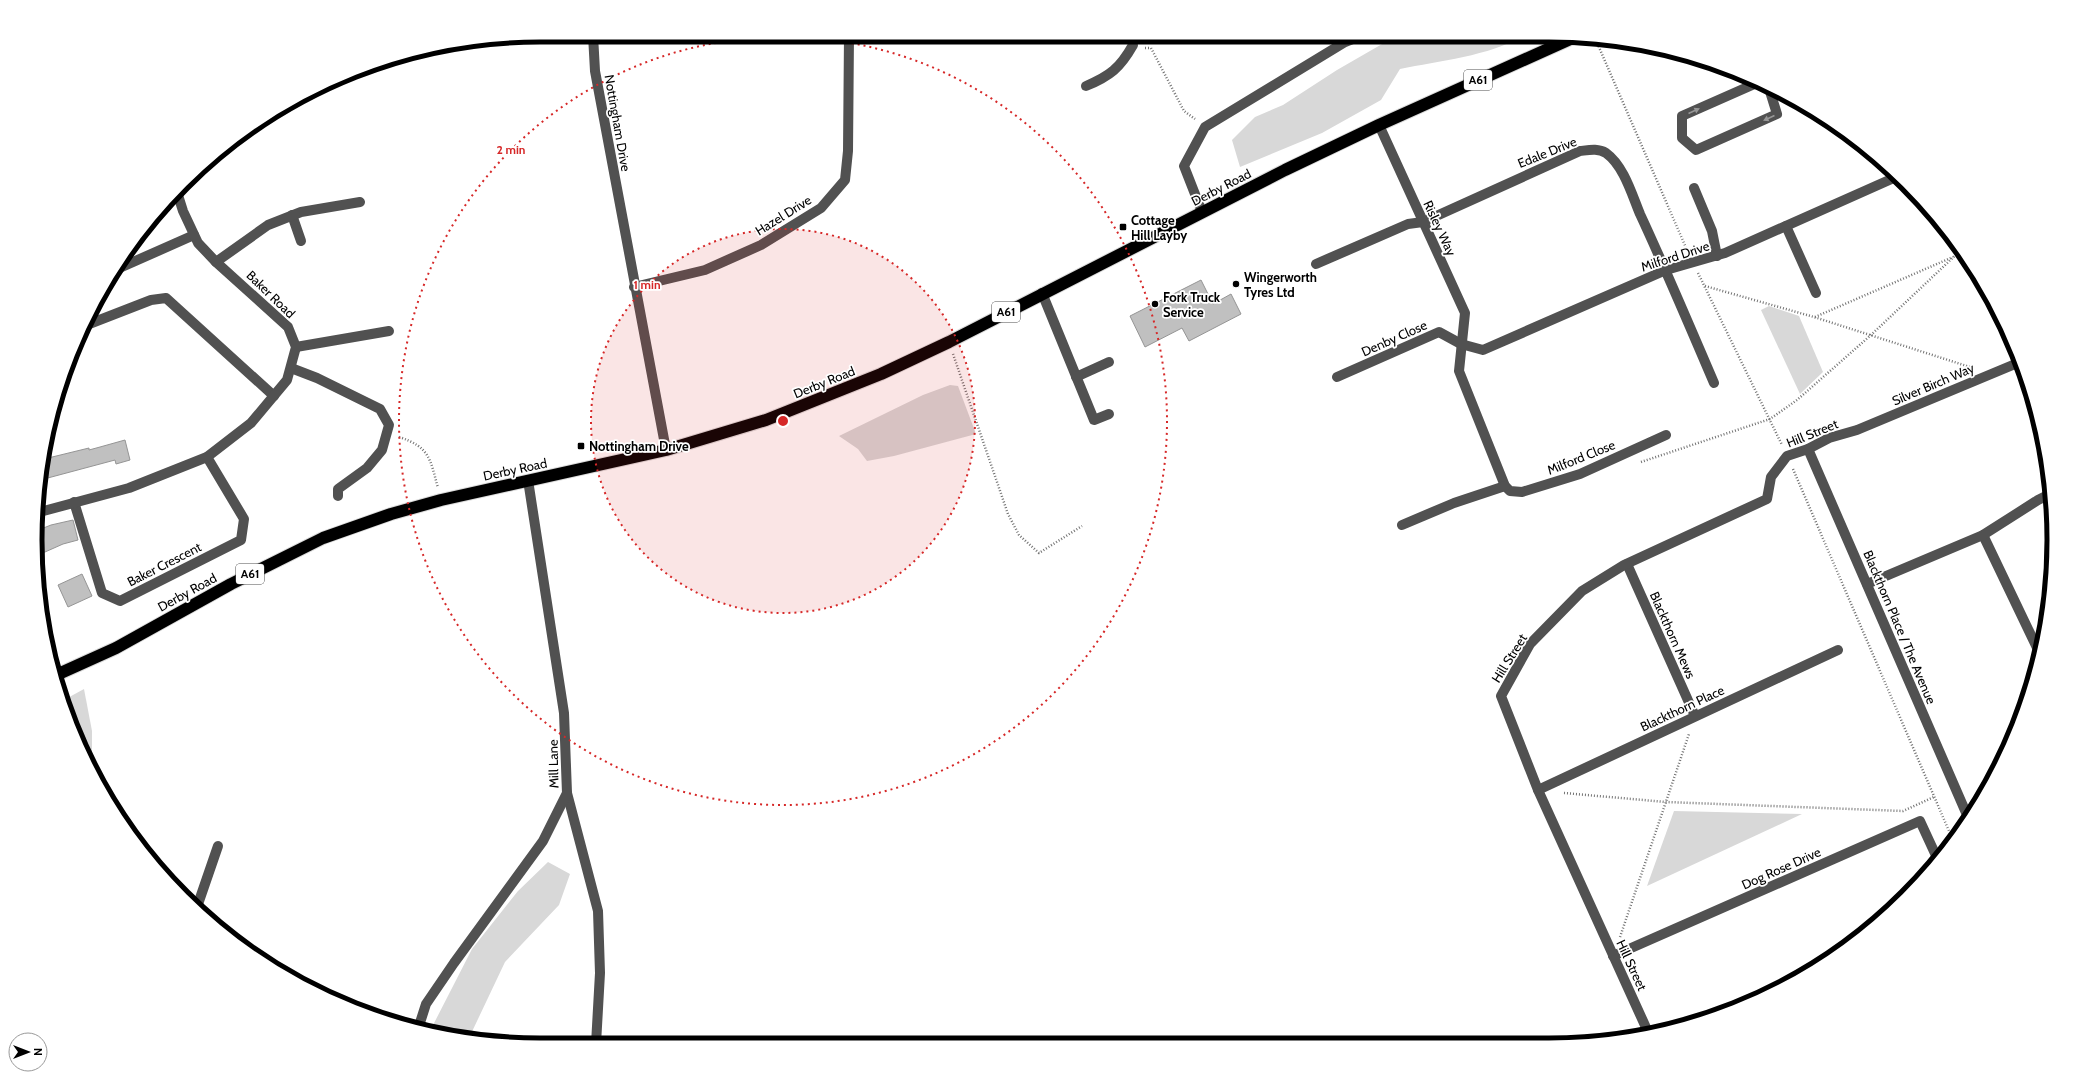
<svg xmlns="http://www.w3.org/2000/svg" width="2089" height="1080" viewBox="0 0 2089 1080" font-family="Cabin,sans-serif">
<rect width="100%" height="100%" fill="#fff"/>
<!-- green -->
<g fill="#d8d8d8">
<path d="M1396 36H1523C1489 56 1439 61 1400 69L1381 100 1322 133 1240 167 1232 140 1255 117 1283 105 1337 70Z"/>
<path d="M1769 306 1799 316 1823 372 1800 394 1761 310Z"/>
<path d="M950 385 958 386 976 434 894 456 867 461 858 449 839 436 923 395Z"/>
<path d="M84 689 92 731V768L74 733 62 701Z"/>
<path d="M1674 811 1802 814 1647 886Z"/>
<path d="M548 862 570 874 559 905 505 962 469 1038 430 1031 472 949 518 891Z"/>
</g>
<!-- building -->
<g fill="#c0c0c0" stroke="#959595">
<path d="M1201 280 1213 304 1231 294 1241 314 1189 341 1182 328 1145 347 1130 316Z"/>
<path d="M125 440 130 460 116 464 115 460 44 479 42 470 44 459 89 448V450L100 447Z"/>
<path d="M73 520 78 540 63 544 36 556V531L51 525Z"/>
<path d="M82 574 92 596 68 607 58 585Z"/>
</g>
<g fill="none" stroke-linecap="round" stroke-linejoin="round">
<!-- highway casing -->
<g stroke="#dbdbdb" stroke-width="14">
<path id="highway" d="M54 676 116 648 231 584 323 538 391 514 441 500 666 450 766 420 881 374 949 342 1285 170 1379 125 1577 36"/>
</g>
<!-- path -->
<g stroke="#737373" stroke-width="2.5" stroke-dasharray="1 2" stroke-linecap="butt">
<path d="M1595 38 1687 250"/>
<path d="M1145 48H1151L1184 111 1195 119"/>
<path d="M1698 273 1782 445"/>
<path d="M1705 286 1814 317 1973 368"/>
<path d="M1815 317 1953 257"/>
<path d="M953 354 1008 514 1019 535 1039 553 1082 526"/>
<path d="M399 437C430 447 430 459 438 488"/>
<path d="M1641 462 1770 419 1797 400 1871 335 1960 251"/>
<path d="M1793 469 1952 838"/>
<path d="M1564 793 1666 802 1903 811 1934 797"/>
<path d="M1620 937 1689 734"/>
</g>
<!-- minor -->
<g stroke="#515151" stroke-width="10">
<path d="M593 35 595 71 666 450"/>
<path d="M1759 82 1682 116V138L1696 150 1777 114 1768 85"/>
<path d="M1086 86C1110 76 1120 68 1133 45"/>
<path d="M1379 125 1465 313 1459 371 1505 486 1510 491 1522 492 1580 474 1666 435"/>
<path d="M1694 188 1712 231 1717 256"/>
<path d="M1202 212 1184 166 1205 127 1345 42 1360 36"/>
<path d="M292 215 301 241"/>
<path d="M1786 226 1816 293"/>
<path d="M216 262 268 225 301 212 360 202"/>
<path d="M1316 264 1408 224 1423 222 1580 151C1589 150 1598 148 1606 153 1624 166 1632 195 1640 214 1666 270 1690 327 1714 383"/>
<path d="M115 270 194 235"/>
<path d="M634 287 705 270 761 245 821 208 845 180 848 151 849 35"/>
<path d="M1042 293 1094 420 1109 414"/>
<path d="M84 326 151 300 166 298 274 396"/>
<path d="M296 347 389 331"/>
<path d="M291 368 317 378 380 409 389 425 382 450 367 468 338 489V496"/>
<path d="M1076 377 1109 362"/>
<path d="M1337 377 1439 332 1461 344 1483 350 1666 270 1725 253 1896 177"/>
<path d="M1808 449 1967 815"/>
<path d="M74 502 102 593 120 601 241 540 244 519 207 457"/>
<path d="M36 513 129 488 207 457 251 423 287 380 296 347 288 327 216 262 198 243 183 211 177 192"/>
<path d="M1402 525 1454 503 1505 486"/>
<path d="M1983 535 2040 654"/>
<path d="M1627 564 1695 716"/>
<path d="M1867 584 1983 535 2038 500 2050 494"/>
<path d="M1538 790 1838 650"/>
<path d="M567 793 598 911 600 973 596 1044"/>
<path d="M197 907 218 846"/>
<path d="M1613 956 1920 821 1938 860"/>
<path d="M418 1029 426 1004 454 963 543 841 567 793 564 713 528 480"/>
<path d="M1648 1032 1538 790 1501 696 1530 644 1582 591 1624 565 1767 499 1771 477 1787 456 1808 449 1829 438 1857 430 2020 362"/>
</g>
<!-- highway -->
<use href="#highway" stroke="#000" stroke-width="12"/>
</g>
<!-- one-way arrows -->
<defs><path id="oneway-solid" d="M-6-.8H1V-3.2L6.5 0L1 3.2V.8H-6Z"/></defs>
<g fill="#979797">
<use href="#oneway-solid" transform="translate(1694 111) rotate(-24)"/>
<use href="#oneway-solid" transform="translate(1769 118) rotate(156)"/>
</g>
<!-- distance rings -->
<circle cx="783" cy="421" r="192" fill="#d62828" fill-opacity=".12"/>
<g fill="none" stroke="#d62828" stroke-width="2" stroke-dasharray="2 4">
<circle cx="783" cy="421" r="192"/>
<circle cx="783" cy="421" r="384"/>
</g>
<!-- markers -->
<g fill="#000" stroke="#fff" stroke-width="1.5">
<rect x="1119" y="223" width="8" height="8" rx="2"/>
<circle cx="1236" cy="284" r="4"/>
<circle cx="1155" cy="304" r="4"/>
<rect x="577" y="442" width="8" height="8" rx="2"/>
</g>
<g text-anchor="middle" stroke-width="3.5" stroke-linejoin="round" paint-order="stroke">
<!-- shield labels -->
<g fill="#fff" stroke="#4c4c4c" stroke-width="1">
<rect x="1464" y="70" width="28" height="20" rx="3"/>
<rect x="992" y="302" width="28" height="20" rx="3"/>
<rect x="236" y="564" width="28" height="20" rx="3"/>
</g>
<g font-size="12" font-weight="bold" fill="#000">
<text x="1478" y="84">A61</text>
<text x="1006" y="316">A61</text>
<text x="250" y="578">A61</text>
</g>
<!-- street labels -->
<g font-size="13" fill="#000" stroke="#fff">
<text transform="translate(618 123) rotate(80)" y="5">Nottingham Drive</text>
<text transform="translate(1547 152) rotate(-22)" y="5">Edale Drive</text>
<text transform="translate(1221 187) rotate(-27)" y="5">Derby Road</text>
<text transform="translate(783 215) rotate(-32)" y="5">Hazel Drive</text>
<text transform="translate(1440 228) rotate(65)" y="5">Risley Way</text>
<text transform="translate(1675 256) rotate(-18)" y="5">Milford Drive</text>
<text transform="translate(271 294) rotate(44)" y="5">Baker Road</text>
<text transform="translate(1394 338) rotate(-24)" y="5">Denby Close</text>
<text transform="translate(824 382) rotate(-22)" y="5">Derby Road</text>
<text transform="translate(1933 384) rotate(-23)" y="5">Silver Birch Way</text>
<text transform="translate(1812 433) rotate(-22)" y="5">Hill Street</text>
<text transform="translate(1581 457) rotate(-22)" y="5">Milford Close</text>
<text transform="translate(515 469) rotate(-12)" y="5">Derby Road</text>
<text transform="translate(164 564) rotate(-27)" y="5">Baker Crescent</text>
<text transform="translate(187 592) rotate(-29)" y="5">Derby Road</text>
<text transform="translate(1900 627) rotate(67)" y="5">Blackthorn Place / The Avenue</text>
<text transform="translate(1673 635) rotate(66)" y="5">Blackthorn Mews</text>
<text transform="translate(1509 658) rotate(-58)" y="5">Hill Street</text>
<text transform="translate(1682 708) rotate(-25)" y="5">Blackthorn Place</text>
<text transform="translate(553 764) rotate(-91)" y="5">Mill Lane</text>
<text transform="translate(1781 868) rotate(-24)" y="5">Dog Rose Drive</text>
<text transform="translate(1632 965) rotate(65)" y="5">Hill Street</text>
</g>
<!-- poi labels -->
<g font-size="13" font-weight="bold" fill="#000" stroke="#fff" text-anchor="start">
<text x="1131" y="225">Cottage<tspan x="1131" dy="15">Hill Layby</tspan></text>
<text x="1244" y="282">Wingerworth<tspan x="1244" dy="15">Tyres Ltd</tspan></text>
<text x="1163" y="302">Fork Truck<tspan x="1163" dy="15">Service</tspan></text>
<text x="589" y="451">Nottingham Drive</text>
</g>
</g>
<!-- crop -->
<path d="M0 0H2089V1080H0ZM540 42H1549A498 498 0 0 1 2047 540V540A498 498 0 0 1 1549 1038H540A498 498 0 0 1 42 540V540A498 498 0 0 1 540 42Z" fill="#fff" fill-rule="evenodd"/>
<path fill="none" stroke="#000" stroke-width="5" d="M540 42H1549A498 498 0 0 1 2047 540V540A498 498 0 0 1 1549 1038H540A498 498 0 0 1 42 540V540A498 498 0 0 1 540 42Z"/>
<circle cx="783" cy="421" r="6" fill="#d62828" stroke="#fff" stroke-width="2"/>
<g font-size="12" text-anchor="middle" font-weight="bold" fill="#d62828" stroke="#fff" stroke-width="3.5" stroke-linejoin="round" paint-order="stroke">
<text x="511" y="154">2 min</text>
<text x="647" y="289">1 min</text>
</g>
<!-- north arrow -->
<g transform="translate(28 1052) rotate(90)"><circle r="19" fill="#ffffff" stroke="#999999"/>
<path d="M0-3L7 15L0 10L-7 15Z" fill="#000000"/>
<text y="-6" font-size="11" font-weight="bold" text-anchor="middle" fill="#000000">N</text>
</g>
</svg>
